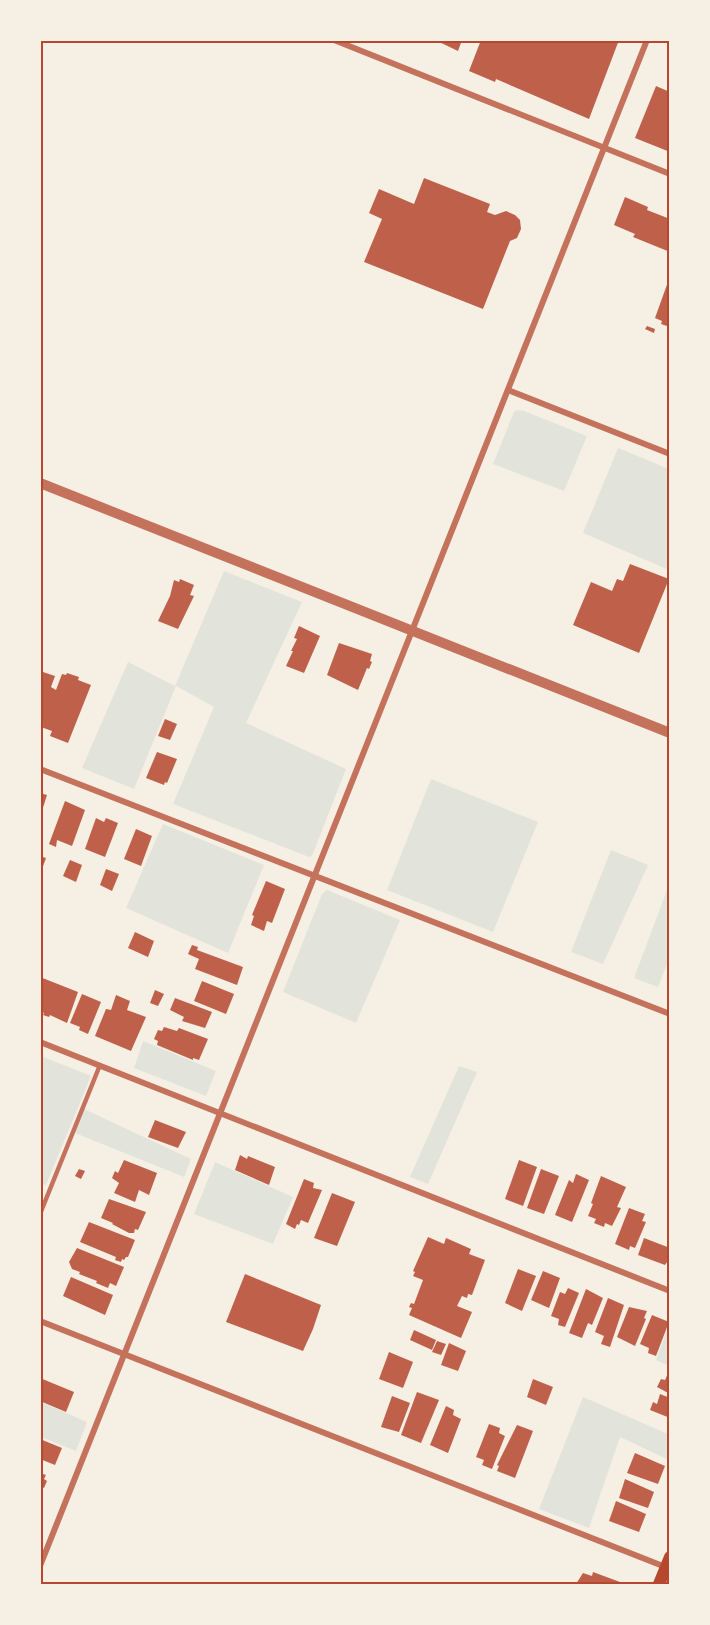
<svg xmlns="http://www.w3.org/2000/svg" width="710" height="1625" viewBox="0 0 710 1625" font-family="'Noto Sans',sans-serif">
<rect width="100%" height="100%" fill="#f6efe4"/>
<!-- green -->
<g fill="#e2e4dc">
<path d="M517 410 524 411 587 436 564 491 493 464 514 412Z"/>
<path d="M618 448 669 469V570L583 533Z"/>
<path d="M224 571 302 602 246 723 346 769 312 856 309 857 173 804 214 707 176 686 134 789 82 768 128 662 175 686Z"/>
<path d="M431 779 538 822 493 932 387 890Z"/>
<path d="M163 824 264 865 228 953 126 908Z"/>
<path d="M611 850 648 865 603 964 571 952Z"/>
<path d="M669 885V959L658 987 634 978Z"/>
<path d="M327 890 400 920 356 1023 283 992 322 894Z"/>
<path d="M143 1041 216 1071 206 1096 134 1068Z"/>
<path d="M41 1056 91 1076 46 1185 40 1183Z"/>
<path d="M459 1066 477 1072 428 1184 410 1177Z"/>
<path d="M84 1109 191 1159 184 1177 75 1133Z"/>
<path d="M215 1162 293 1197 273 1244 194 1214Z"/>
<path d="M669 1325 670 1366H669L656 1360Z"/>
<path d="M583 1397 670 1435 669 1460 620 1437 589 1528 539 1509Z"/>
<path d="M41 1402 87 1422 76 1451 41 1437Z"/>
</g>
<!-- building -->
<g fill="#bf614a">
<path d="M435 40H462L458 51Z"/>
<path d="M481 40H619L589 119 496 79 495 82 469 71Z"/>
<path d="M656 86 670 92V152L635 138Z"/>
<path d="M424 178 490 204 487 212 495 215 506 211 515 215 520 220 521 229 517 238 510 241 483 309 364 262 382 219 369 213 379 189 414 204Z"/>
<path d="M625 197 648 207 647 210 670 219V252L633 237 635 234 614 225Z"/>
<path d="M669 279 670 324 668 323 667 326 661 324 662 321 655 318Z"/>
<path d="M647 326 655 329 654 333 645 329Z"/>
<path d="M630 564 669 579 639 653 573 625 591 582 612 591 617 579 623 581Z"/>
<path d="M180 579 194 585 190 595 194 596 178 629 158 621 170 596 174 580 179 582Z"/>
<path d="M299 626 320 636 304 673 286 666 293 651H291L297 639 294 638Z"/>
<path d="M339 643 372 654 370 661 372 662 369 669 367 668 358 690 327 675Z"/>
<path d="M43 672 55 676 51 687 56 690 62 674 66 675 67 673 79 677 78 680 91 685 68 743 50 736 52 731 41 727 43 721 40 720V678Z"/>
<path d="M165 719 177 724 170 740 158 736Z"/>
<path d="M157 752 177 759 167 783 165 782 164 785 146 778Z"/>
<path d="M40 793 47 795 41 814H40Z"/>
<path d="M65 801 85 810 72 846 57 840 56 847 49 844Z"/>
<path d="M96 818 104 822 106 818 118 823 105 857 85 849Z"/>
<path d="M136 829 152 836 141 866 124 859Z"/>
<path d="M40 856 46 858 41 872H40Z"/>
<path d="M70 860 82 865 76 882 63 876Z"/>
<path d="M106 869 119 874 112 891 100 885Z"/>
<path d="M266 881 285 889 272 923 267 921 264 931 251 925 254 916 252 915Z"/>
<path d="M135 932 154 941 148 957 128 948Z"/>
<path d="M192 945 198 947 197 950 243 967 237 985 195 969 199 959 188 954Z"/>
<path d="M40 977 78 992 67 1023 50 1015 49 1017 43 1015 44 1013 40 1011Z"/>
<path d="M202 981 234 994 226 1014 194 1001Z"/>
<path d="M155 990 164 994 158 1006 150 1003Z"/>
<path d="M82 994 101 1002 88 1034 79 1030 80 1027 70 1023Z"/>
<path d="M116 995 130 1001 127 1010 146 1017 131 1051 95 1036 106 1009 111 1010Z"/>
<path d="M175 998 212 1012 205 1028 182 1021 184 1017 170 1010Z"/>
<path d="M164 1027 177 1031 179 1028 208 1039 199 1060 193 1058V1060L157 1045 158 1041 154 1039 158 1030 162 1031Z"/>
<path d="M155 1120 186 1132 178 1148 148 1137Z"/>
<path d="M240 1155 247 1159 248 1156 275 1167 269 1185 235 1170Z"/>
<path d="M124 1160 157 1173 149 1195 139 1190 135 1202 114 1193 119 1183 112 1178 115 1171 118 1173Z"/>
<path d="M519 1160 537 1167 523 1206 505 1199Z"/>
<path d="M79 1169 85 1171 81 1179 75 1176Z"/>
<path d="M541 1169 559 1176 544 1214 527 1208Z"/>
<path d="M576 1174 589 1180 572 1222 555 1215 569 1180 573 1183Z"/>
<path d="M601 1176 626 1187 617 1207 621 1208 612 1226 605 1223 604 1227 594 1223 596 1219 588 1216 593 1204 591 1203Z"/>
<path d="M304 1179 314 1183 313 1188 322 1190 308 1223 301 1220 299 1225 297 1224 295 1229 286 1224Z"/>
<path d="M332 1193 355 1202 337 1246 314 1238Z"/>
<path d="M109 1199 146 1212 138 1230 135 1229 134 1233H129L112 1224 113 1223 101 1218Z"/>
<path d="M629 1208 645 1214 642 1221 646 1222 635 1248 630 1246 629 1250 615 1244Z"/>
<path d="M89 1222 135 1240 128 1257H126L124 1260 122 1259 121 1262 115 1260 116 1257 80 1242Z"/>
<path d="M428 1237 444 1244 446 1238 471 1249 469 1254 485 1260 472 1295 468 1294 467 1298 462 1296 457 1306 472 1312 461 1338 409 1315 412 1308 409 1307 411 1303 414 1304 423 1280 413 1276 415 1272 413 1271Z"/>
<path d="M644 1238 670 1248V1258L665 1265 638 1255Z"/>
<path d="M77 1248 124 1267 116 1286 110 1283 108 1288 96 1283 97 1281 79 1274 80 1272 72 1269 69 1262Z"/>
<path d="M518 1269 536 1276 522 1311 505 1303Z"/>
<path d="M543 1271 560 1278 549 1308 531 1300Z"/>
<path d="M245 1274 321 1305 313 1329 303 1351 226 1322Z"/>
<path d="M71 1277 113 1295 105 1315 63 1296Z"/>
<path d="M568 1288 579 1293 565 1327 558 1325 559 1319 551 1316 560 1292 565 1294Z"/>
<path d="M586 1289 603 1298 592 1325 588 1323 582 1338 569 1333Z"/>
<path d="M608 1298 624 1305 610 1347 601 1344 604 1336 595 1332Z"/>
<path d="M629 1307 647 1311 644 1318 646 1319 635 1346 617 1337Z"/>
<path d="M652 1315 669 1322 656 1356 648 1353 649 1348 640 1344Z"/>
<path d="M414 1330 436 1340 432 1350 410 1340Z"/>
<path d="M437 1341 446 1344 441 1355 432 1352Z"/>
<path d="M449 1343 466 1351 458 1371 441 1365Z"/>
<path d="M389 1352 413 1362 403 1388 379 1379Z"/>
<path d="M670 1369V1394L657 1387 661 1379 665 1380Z"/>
<path d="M40 1378 74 1392 66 1412 40 1401Z"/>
<path d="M533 1379 553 1387 546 1405 527 1397Z"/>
<path d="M417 1392 439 1400 421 1443 401 1435Z"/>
<path d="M660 1394 670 1398V1418L650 1410 653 1402 657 1404Z"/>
<path d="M392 1396 410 1403 399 1432 381 1427Z"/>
<path d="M446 1406 454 1410 453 1415 461 1419 448 1453 430 1445Z"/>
<path d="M489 1424 500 1428 499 1433 505 1436 492 1469 482 1465 484 1460 476 1457Z"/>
<path d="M517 1425 533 1431 515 1478 497 1471 499 1466 497 1465Z"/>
<path d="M40 1439 62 1448 55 1465 40 1459Z"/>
<path d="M635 1453 665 1466 658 1484 627 1473Z"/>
<path d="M40 1473 46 1475 44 1479 47 1481 44 1488 40 1486Z"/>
<path d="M625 1479 654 1492 648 1508 619 1498Z"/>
<path d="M616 1501 646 1514 639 1532 609 1521Z"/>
<path d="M593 1572 620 1582 619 1584H576L583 1573 592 1576Z"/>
</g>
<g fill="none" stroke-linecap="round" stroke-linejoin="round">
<!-- service -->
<path stroke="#c5725c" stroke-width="4.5" d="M40 1214 100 1065"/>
<!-- minor -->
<g stroke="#c5725c" stroke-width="6">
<path d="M334 40 670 174"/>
<path d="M508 390 670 454"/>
<path d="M40 769 670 1014"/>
<path d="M40 1042 670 1291"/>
<path d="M40 1321 668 1568"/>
<path d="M40 1566 647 40"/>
</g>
<!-- tertiary -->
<path stroke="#c5725c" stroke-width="10" d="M40 483 670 733"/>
<!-- secondary -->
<path stroke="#b5482f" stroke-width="12" d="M659 1584 670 1557"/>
</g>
<!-- border -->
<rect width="710" height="1625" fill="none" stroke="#f6efe4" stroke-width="84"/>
<rect x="42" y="42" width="626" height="1541" fill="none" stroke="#b5482f" stroke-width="2"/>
</svg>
